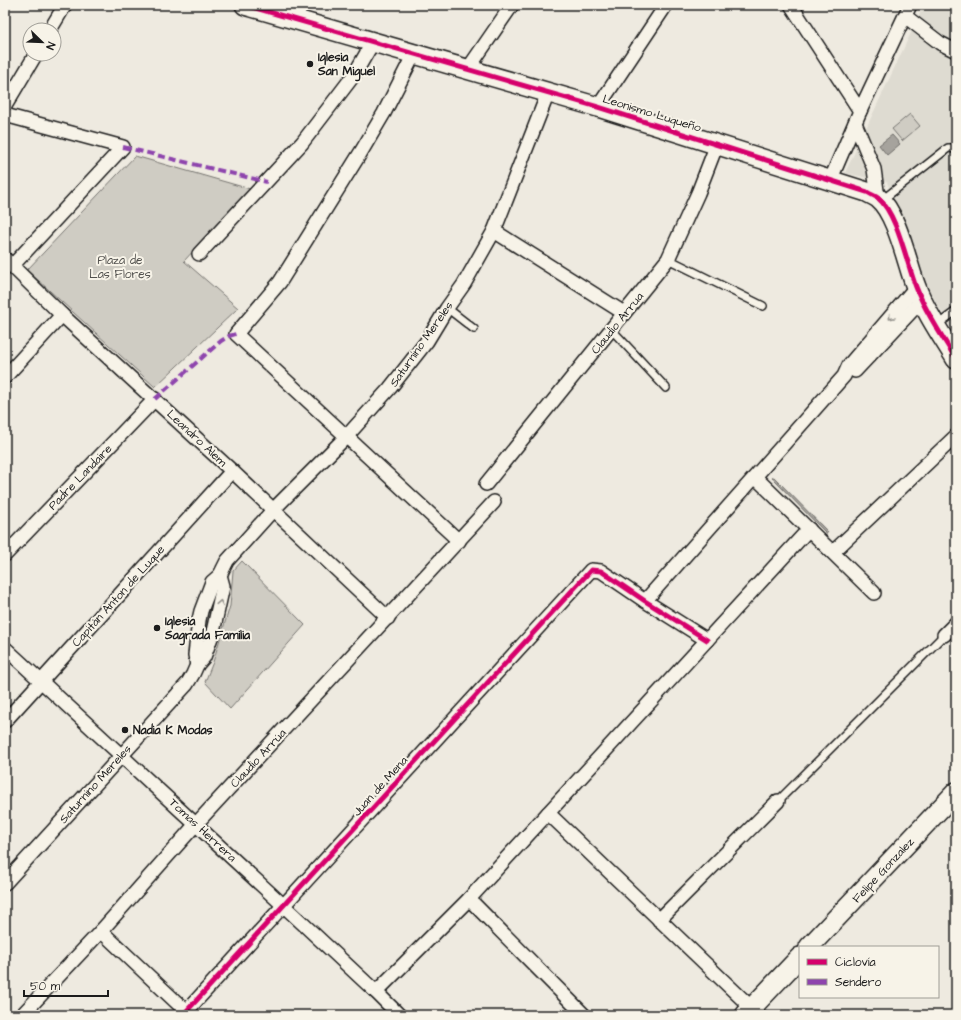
<svg xmlns="http://www.w3.org/2000/svg" width="961" height="1020" viewBox="0 0 961 1020" font-family="'Architects Daughter',sans-serif">
<rect width="100%" height="100%" fill="#eeeae0"/>
<filter id="ink" filterUnits="userSpaceOnUse"><feTurbulence type="fractalNoise" baseFrequency=".025" numOctaves="2"/><feDisplacementMap in="SourceGraphic" scale="8" xChannelSelector="R" yChannelSelector="G"/><feConvolveMatrix kernelMatrix="1 2 1 2 8 2 1 2 1" color-interpolation-filters="sRGB"/></filter>
<g filter="url(#ink)">
<!-- built -->
<path fill="#dedbd1" d="M924 5H956V336L927 287 887 182 845 173Z"/>
<!-- green -->
<g fill="#cfccc3" stroke="#767470">
<path d="M910 114 920 126 902 141 892 129Z"/>
<path d="M135 156 250 189 184 261 238 308 155 387 27 270Z"/>
<path d="M242 561 305 625 230 709 205 682 213 662 230 606 233 571Z"/>
</g>
<!-- water -->
<g fill="#a6a39d" stroke="#6f6d69">
<path d="M892 135 900 144 887 155 879 145Z"/>
<path d="M774 477 828 532 824 537 822 535 825 532 772 478Z"/>
</g>
<g fill="none" stroke-linecap="round" stroke-linejoin="round">
<!-- lane casing -->
<g stroke="#1c1c1c" stroke-width="10">
<g id="lane">
<path d="M881 201 948 148H951L956 150"/>
<path d="M668 259 763 306"/>
<path d="M447 308 474 329"/>
<path d="M937 325 956 311"/>
<path d="M611 329 666 388"/>
<path d="M778 801 944 635"/>
</g>
</g>
<!-- street casing -->
<g stroke="#1c1c1c" stroke-width="16">
<g id="street">
<path d="M791 5 860 111"/>
<path d="M905 16 940 43 956 51"/>
<path d="M294 19 301 5"/>
<path d="M50 30 65 5"/>
<path d="M414 54 384 113 361 152 280 282 236 334 459 541"/>
<path d="M468 69 512 5"/>
<path d="M5 106 36 54"/>
<path d="M598 107 666 5"/>
<path d="M5 115 123 147 12 266"/>
<path d="M855 123 874 169 878 198"/>
<path d="M830 181 860 111 910 5"/>
<path d="M494 231 624 313"/>
<path d="M199 254 302 143 354 75 373 42"/>
<path d="M5 259 62 315 232 471 388 618"/>
<path d="M855 371 922 300"/>
<path d="M5 377 62 315"/>
<path d="M755 477 874 593"/>
<path d="M486 484 668 259 698 193 717 144"/>
<path d="M833 552 956 436"/>
<path d="M5 555 155 399"/>
<path d="M645 601 844 376 849 365 916 287"/>
<path d="M944 635 956 623"/>
<path d="M5 648 284 906 376 992 399 1015"/>
<path d="M197 665 195 655 199 620 201 611 212 582 220 575 227 561 273 510 346 437 390 388 427 341 447 308 464 284 494 231 548 93"/>
<path d="M5 721 232 471"/>
<path d="M548 813 759 1015"/>
<path d="M5 883 187 684 193 674 197 665 204 657 213 632 223 586 220 575"/>
<path d="M469 899 584 1015"/>
<path d="M659 920 778 801"/>
<path d="M101 931 190 1015"/>
<path d="M376 992 469 899 809 529"/>
<path d="M22 1015 101 931 196 824 494 502"/>
<path d="M183 1015 591 570 601 571 645 601 707 640"/>
</g>
</g>
<!-- secondary casing -->
<g stroke="#1c1c1c" stroke-width="22">
<g id="secondary">
<path d="M245 5 598 107 867 192C870 194 875 196 878 198 897 213 907 264 916 287 926 313 942 336 956 359"/>
<path d="M809 947 956 792"/>
<path d="M745 1015 800 957"/>
</g>
</g>
<!-- lane -->
<use href="#lane" stroke="#f7f3e8" stroke-width="7"/>
<!-- street -->
<use href="#street" stroke="#f7f3e8" stroke-width="13"/>
<!-- secondary -->
<use href="#secondary" stroke="#f7f3e8" stroke-width="19"/>
<!-- quiet -->
<g stroke="#8e44ad" stroke-width="4" stroke-dasharray="8 4" stroke-linecap="butt">
<path d="M123 147 267 182"/>
<path d="M155 399 221 341 229 336 236 334"/>
</g>
<!-- cycleway casing -->
<g stroke="#f7f3e8" stroke-width="8">
<g id="cycleway">
<path d="M245 5 598 107 867 192C870 194 875 196 878 198 897 213 907 264 916 287 926 313 942 336 956 359"/>
<path d="M183 1015 591 570 601 571 645 601 707 640"/>
</g>
</g>
<!-- cycleway -->
<use href="#cycleway" stroke="#d6006c" stroke-width="5"/>
</g>
<!-- one-way arrows -->
<defs><path id="oneway-chevron" d="M-2-3.5L2.5 0L-2 3.5" fill="none" stroke-width="1.6" stroke-linecap="round" stroke-linejoin="round"/></defs>
<g stroke="#94928c">
<use href="#oneway-chevron" transform="translate(891 317) rotate(131)"/>
<use href="#oneway-chevron" transform="translate(220 603) rotate(-79)"/>
</g>
</g>
<!-- markers -->
<g fill="#1c1c1c" stroke="#f7f3e8" stroke-width="1.5">
<circle cx="310" cy="64" r="4"/>
<circle cx="157" cy="628" r="4"/>
<circle cx="125" cy="730" r="4"/>
</g>
<g text-anchor="middle" stroke-width="4" stroke-linejoin="round" paint-order="stroke">
<!-- poi labels -->
<g font-size="12" font-weight="bold" fill="#1c1c1c" stroke="#f7f3e8" text-anchor="start">
<text x="318" y="61">Iglesia<tspan x="318" dy="14">San Miguel</tspan></text>
<text x="165" y="625">Iglesia<tspan x="165" dy="14">Sagrada Familia</tspan></text>
<text x="133" y="734">Nadia K Modas</text>
</g>
<!-- street labels -->
<g font-size="12" fill="#1c1c1c" stroke="#f7f3e8">
<text transform="translate(652 113) rotate(17)" y="4">Leonismo Luqueño</text>
<text transform="translate(617 323) rotate(-51)" y="4">Claudio Arrua</text>
<text transform="translate(421 344) rotate(-55)" y="4">Saturnino Mereles</text>
<text transform="translate(197 438) rotate(43)" y="4">Leandro Alem</text>
<text transform="translate(80 477) rotate(-46)" y="4">Padre Landaire</text>
<text transform="translate(118 596) rotate(-48)" y="4">Capitán Anton de Luque</text>
<text transform="translate(258 758) rotate(-47)" y="4">Claudio Arrúa</text>
<text transform="translate(95 784) rotate(-48)" y="4">Saturnino Mereles</text>
<text transform="translate(380 786) rotate(-48)" y="4">Juan de Mena</text>
<text transform="translate(203 830) rotate(43)" y="4">Tomas Herrera</text>
<text transform="translate(883 870) rotate(-47)" y="4">Felipe Gonzalez</text>
</g>
<!-- park labels -->
<g font-size="12" fill="#52514e" stroke="#f7f3e8">
<text x="120" y="264">Plaza de<tspan x="120" dy="14">Las Flores</tspan></text>
</g>
</g>
<!-- margin -->
<rect width="961" height="1020" fill="none" stroke="#f7f3e8" stroke-width="20"/>
<rect x="10" y="10" width="941" height="1000" fill="none" stroke="#1c1c1c" stroke-width="1.5" filter="url(#ink)"/>
<!-- legend -->
<rect x="799" y="946" width="140" height="52" fill="#f7f3e8" stroke="#9f9d96"/>
<rect x="807" y="959" width="20" height="6" fill="#d6006c" stroke="#9f9d96"/>
<text x="835" y="966" font-size="12" fill="#1c1c1c">Ciclovía</text>
<rect x="807" y="979" width="20" height="6" fill="#8e44ad" stroke="#9f9d96"/>
<text x="835" y="986" font-size="12" fill="#1c1c1c">Sendero</text>
<!-- north arrow -->
<g transform="translate(42 42) rotate(113)"><circle r="19" fill="#f7f3e8" stroke="#9f9d96"/>
<path d="M0-3L7 15L0 10L-7 15Z" fill="#1c1c1c"/>
<text y="-6" font-size="11" font-weight="bold" text-anchor="middle" fill="#1c1c1c">N</text>
</g>
<!-- scale -->
<path d="M24 990v6h84v-6" fill="none" stroke="#1c1c1c" stroke-width="2"/>
<text x="30" y="990" font-size="12" fill="#1c1c1c" stroke="#f7f3e8" stroke-width="3" paint-order="stroke">50 m</text>
</svg>
